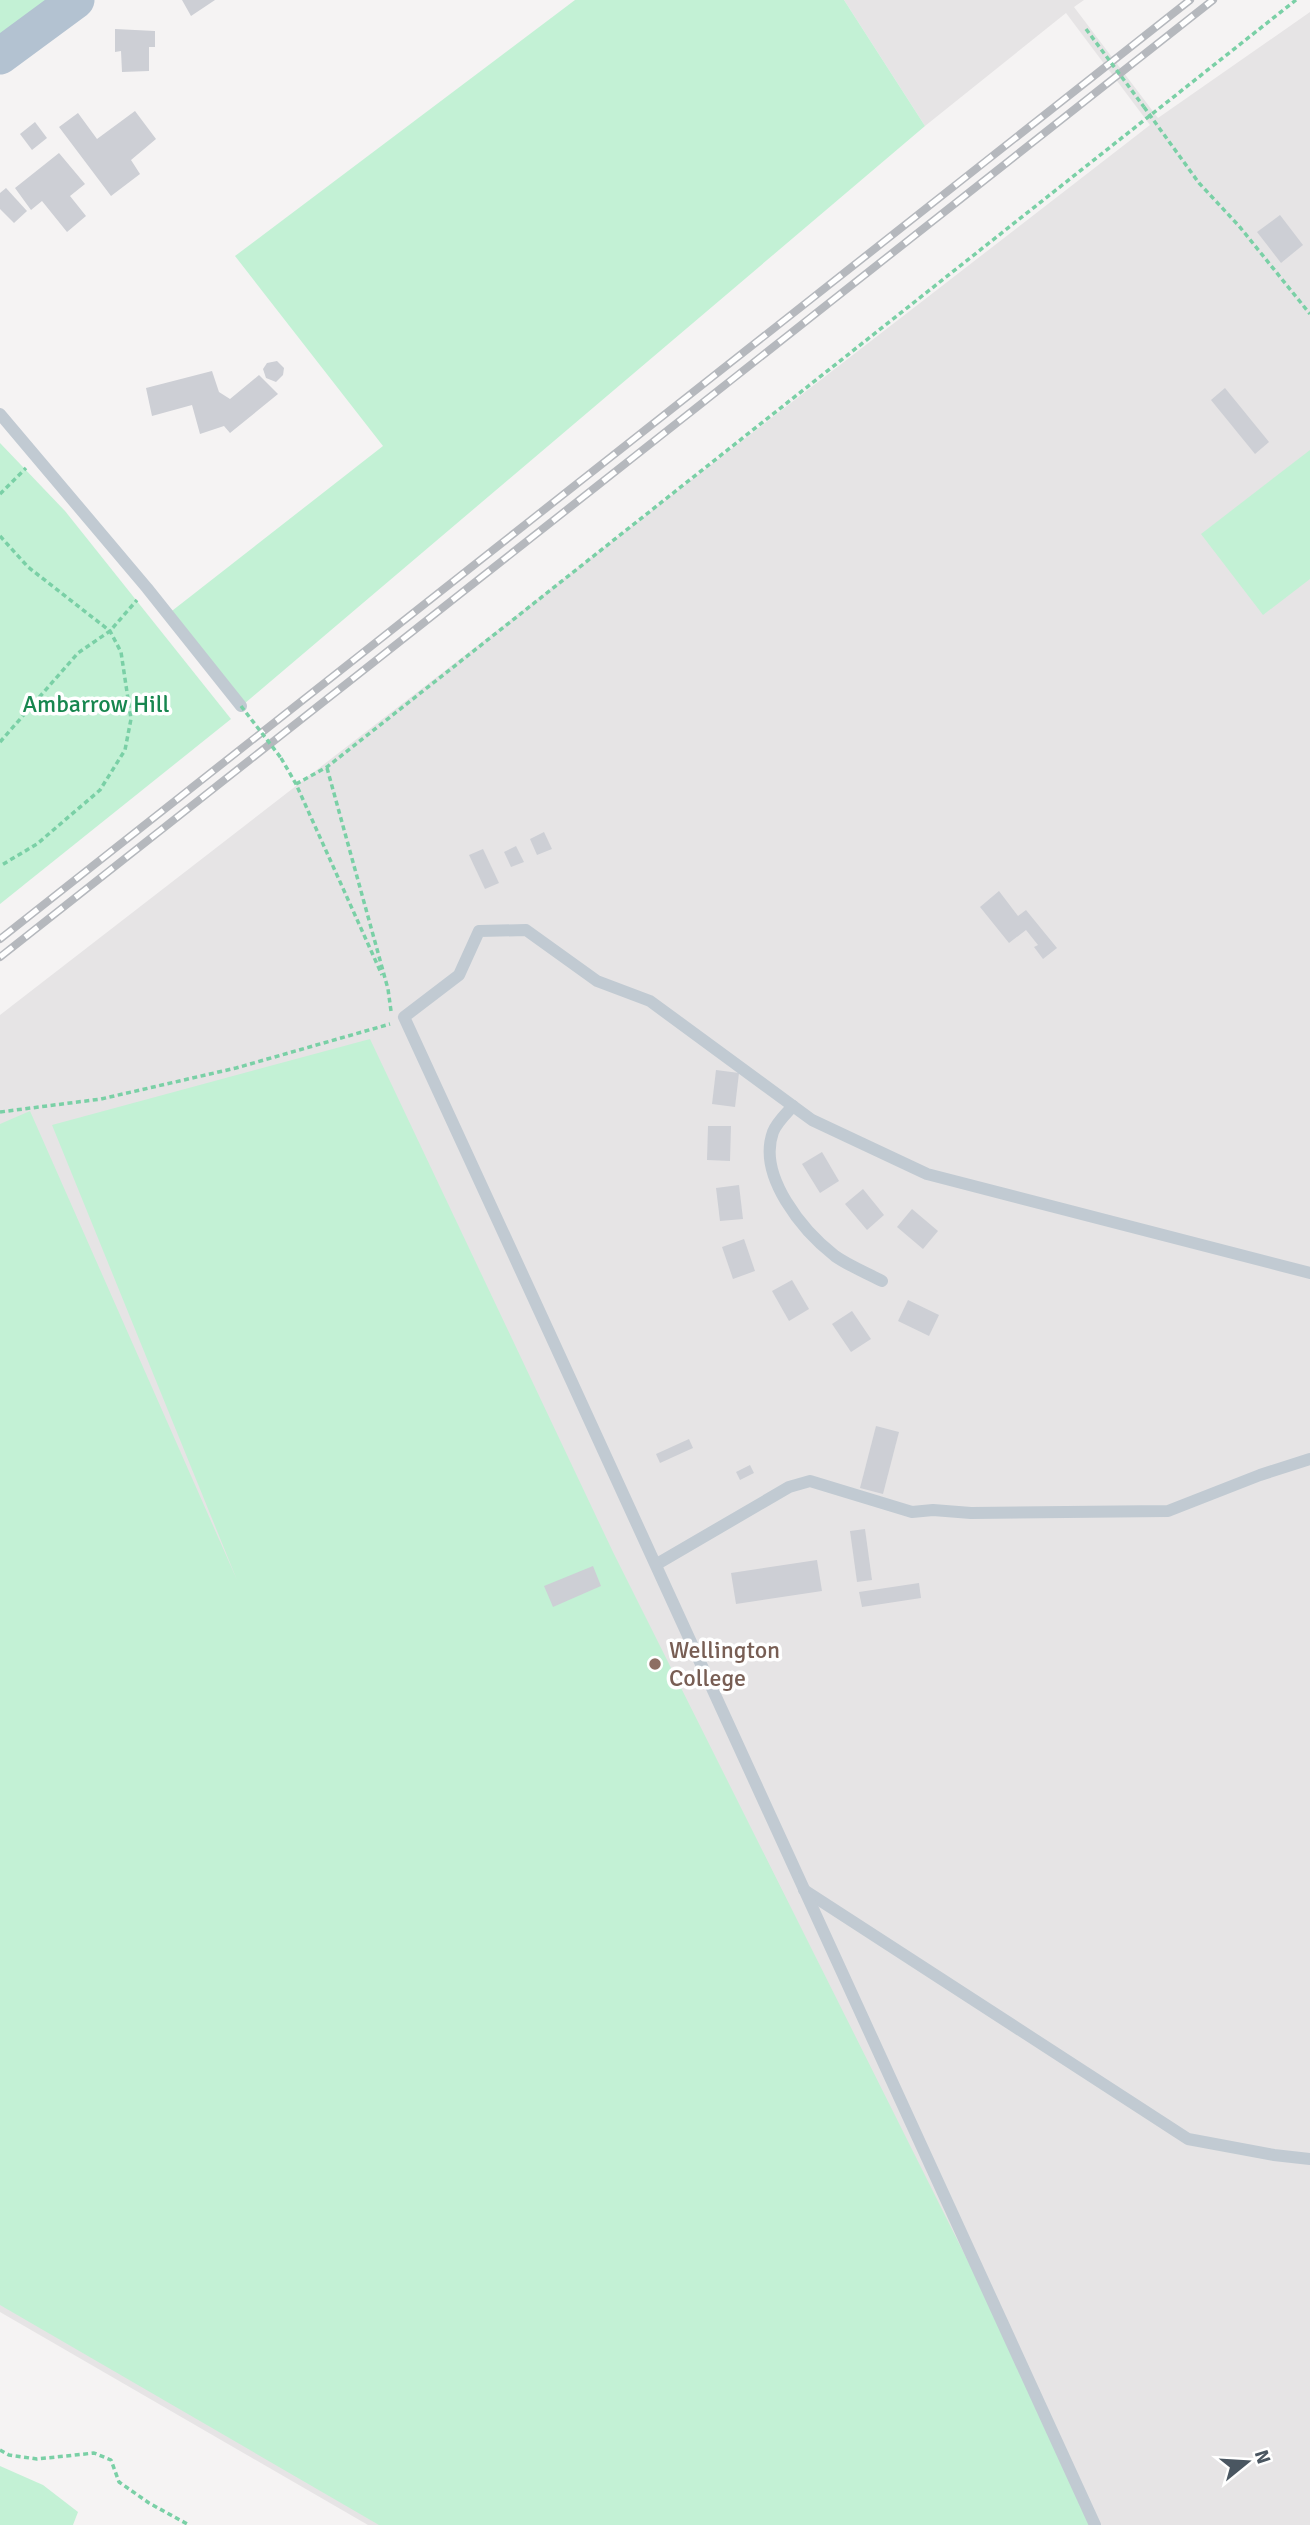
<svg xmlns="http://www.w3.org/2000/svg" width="1310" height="2525" viewBox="0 0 1310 2525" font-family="Signika,sans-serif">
<rect width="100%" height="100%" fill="#f5f3f3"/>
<!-- education -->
<path fill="#e6e4e5" d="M844 0H1084L1074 7 1158 118 1310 12V2525H368L0 2312V1015L1150 125 1066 13 925 126Z"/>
<!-- green -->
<g fill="#c3f1d5">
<path d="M0 0H76L0 56Z"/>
<path d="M575 0H844L925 126 244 704 168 614 383 446 235 256Z"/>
<path d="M0 443 65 511 231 719 0 904Z"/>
<path d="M1310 450V579L1263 615 1201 534Z"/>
<path d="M370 1039 613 1552 1100 2525H379L0 2305V1124L30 1111 237 1580 52 1125Z"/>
<path d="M0 2466 43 2485 78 2512 73 2525H0Z"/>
</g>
<!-- building -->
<g fill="#cdcfd5">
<path d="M182 0H215L191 16Z"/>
<path d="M115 29 155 31V47H149V71L122 72 121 51 115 52Z"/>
<path d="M135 111 156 139 131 160 140 174 111 196 59 127 78 113 97 139Z"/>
<path d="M35 122 47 138 32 150 20 134Z"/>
<path d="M59 153 85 184 70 196 86 216 67 232 42 201 31 210 15 188Z"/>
<path d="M6 188 27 211 14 223 0 209V193Z"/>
<path d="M1280 215 1303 245 1281 263 1257 232Z"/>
<path d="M277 361 284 368 283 375 276 382 266 378 263 369 267 363Z"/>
<path d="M212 371 219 392 230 399 259 375 278 394 230 433 224 426 200 434 192 405 152 416 146 388Z"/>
<path d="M1225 388 1269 442 1255 454 1211 400Z"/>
<path d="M544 832 552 849 537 855 530 839Z"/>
<path d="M516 846 524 862 511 867 504 852Z"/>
<path d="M483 849 499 883 485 889 469 855Z"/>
<path d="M999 891 1018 916 1026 910 1057 948 1043 959 1034 947 1038 945 1026 930 1009 943 980 907Z"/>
<path d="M716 1070 739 1073 735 1107 712 1104Z"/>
<path d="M708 1126H731L730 1161 707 1160Z"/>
<path d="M822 1152 839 1181 820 1193 802 1164Z"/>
<path d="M739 1185 743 1219 720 1221 716 1188Z"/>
<path d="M863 1189 884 1215 867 1230 845 1204Z"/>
<path d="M912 1209 938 1231 923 1249 897 1227Z"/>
<path d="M744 1239 755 1271 733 1279 722 1247Z"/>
<path d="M792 1280 809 1309 789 1321 772 1291Z"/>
<path d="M908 1300 939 1315 929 1336 898 1321Z"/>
<path d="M852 1311 871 1339 851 1352 832 1324Z"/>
<path d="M876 1426 899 1432 883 1494 860 1488Z"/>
<path d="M689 1439 693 1448 660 1463 656 1454Z"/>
<path d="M750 1465 754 1473 740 1480 736 1472Z"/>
<path d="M865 1529 872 1580 857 1582 850 1531Z"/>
<path d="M817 1560 822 1591 736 1604 731 1573Z"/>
<path d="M593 1566 601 1586 553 1607 544 1586Z"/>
<path d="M919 1583 921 1598 862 1607 859 1592Z"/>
</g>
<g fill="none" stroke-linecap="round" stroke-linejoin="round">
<!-- path -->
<g stroke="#7ad0a6" stroke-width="3.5" stroke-dasharray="5 3.5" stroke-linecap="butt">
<path d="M1144 107 1199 183 1239 226 1310 314"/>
<path d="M0 494 26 468"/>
<path d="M0 536 28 567 110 631 121 652 131 719 125 750 100 790 37 844 0 866"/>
<path d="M0 742 78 653 110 631 137 600"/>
<path d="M281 758 296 784 382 975"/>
<path d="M327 768 388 989 391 1011"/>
<path d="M296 784 327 767 1296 0"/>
<path d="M0 1112 101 1099 236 1068 390 1024"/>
<path d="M0 2450 9 2455 37 2459 94 2453 111 2460 119 2482 149 2503 189 2525"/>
</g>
<!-- service -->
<g stroke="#c1cad2" stroke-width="12">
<path d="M0 414 147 588 241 706"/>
<path d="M793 1106C786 1114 777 1122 773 1132 757 1176 803 1231 835 1256 849 1266 867 1273 882 1281"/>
<path d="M657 1564 789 1487 810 1481 912 1512 933 1510 971 1513 1168 1511 1260 1475 1310 1459"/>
<path d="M804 1890 1188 2139 1274 2155 1310 2159"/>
<path d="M1095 2525C864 2023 636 1519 404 1017L459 975 479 931 526 930 597 981 650 1001 812 1120 927 1174 1310 1273"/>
</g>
<!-- primary -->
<path stroke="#b3c2d1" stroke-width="37" d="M0 56 76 0"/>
<!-- rail casing -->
<g stroke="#b5b8bd" stroke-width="8">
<g id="rail">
<path d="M0 939 1190 0"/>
<path d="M0 957 1213 0"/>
</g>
</g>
<!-- rail -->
<use href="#rail" stroke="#fff" stroke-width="5" stroke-dasharray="16" stroke-linecap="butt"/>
<!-- path-bridge -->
<g stroke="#7ad0a6" stroke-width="3.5" stroke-dasharray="5 3.5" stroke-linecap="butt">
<path d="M1086 29 1144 107"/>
<path d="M241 706 281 758"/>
</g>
</g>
<!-- markers -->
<circle fill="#8d6e63" stroke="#fff" stroke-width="2.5" cx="655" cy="1664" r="7"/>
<g text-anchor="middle" stroke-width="7" stroke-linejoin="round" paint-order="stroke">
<!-- park labels -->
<g font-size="24" fill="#17864f" stroke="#fff">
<text x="96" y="712">Ambarrow Hill</text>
</g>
<!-- education labels -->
<g font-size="24" fill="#785e54" stroke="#fff" text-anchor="start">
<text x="669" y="1658">Wellington<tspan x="669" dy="28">College</tspan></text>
</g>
</g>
<!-- north arrow -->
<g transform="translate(1247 2462) rotate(72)" stroke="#ffffff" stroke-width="5" paint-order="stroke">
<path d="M0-5L12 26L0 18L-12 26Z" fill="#4a5661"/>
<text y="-10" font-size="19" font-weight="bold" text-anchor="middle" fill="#4a5661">N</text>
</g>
</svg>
